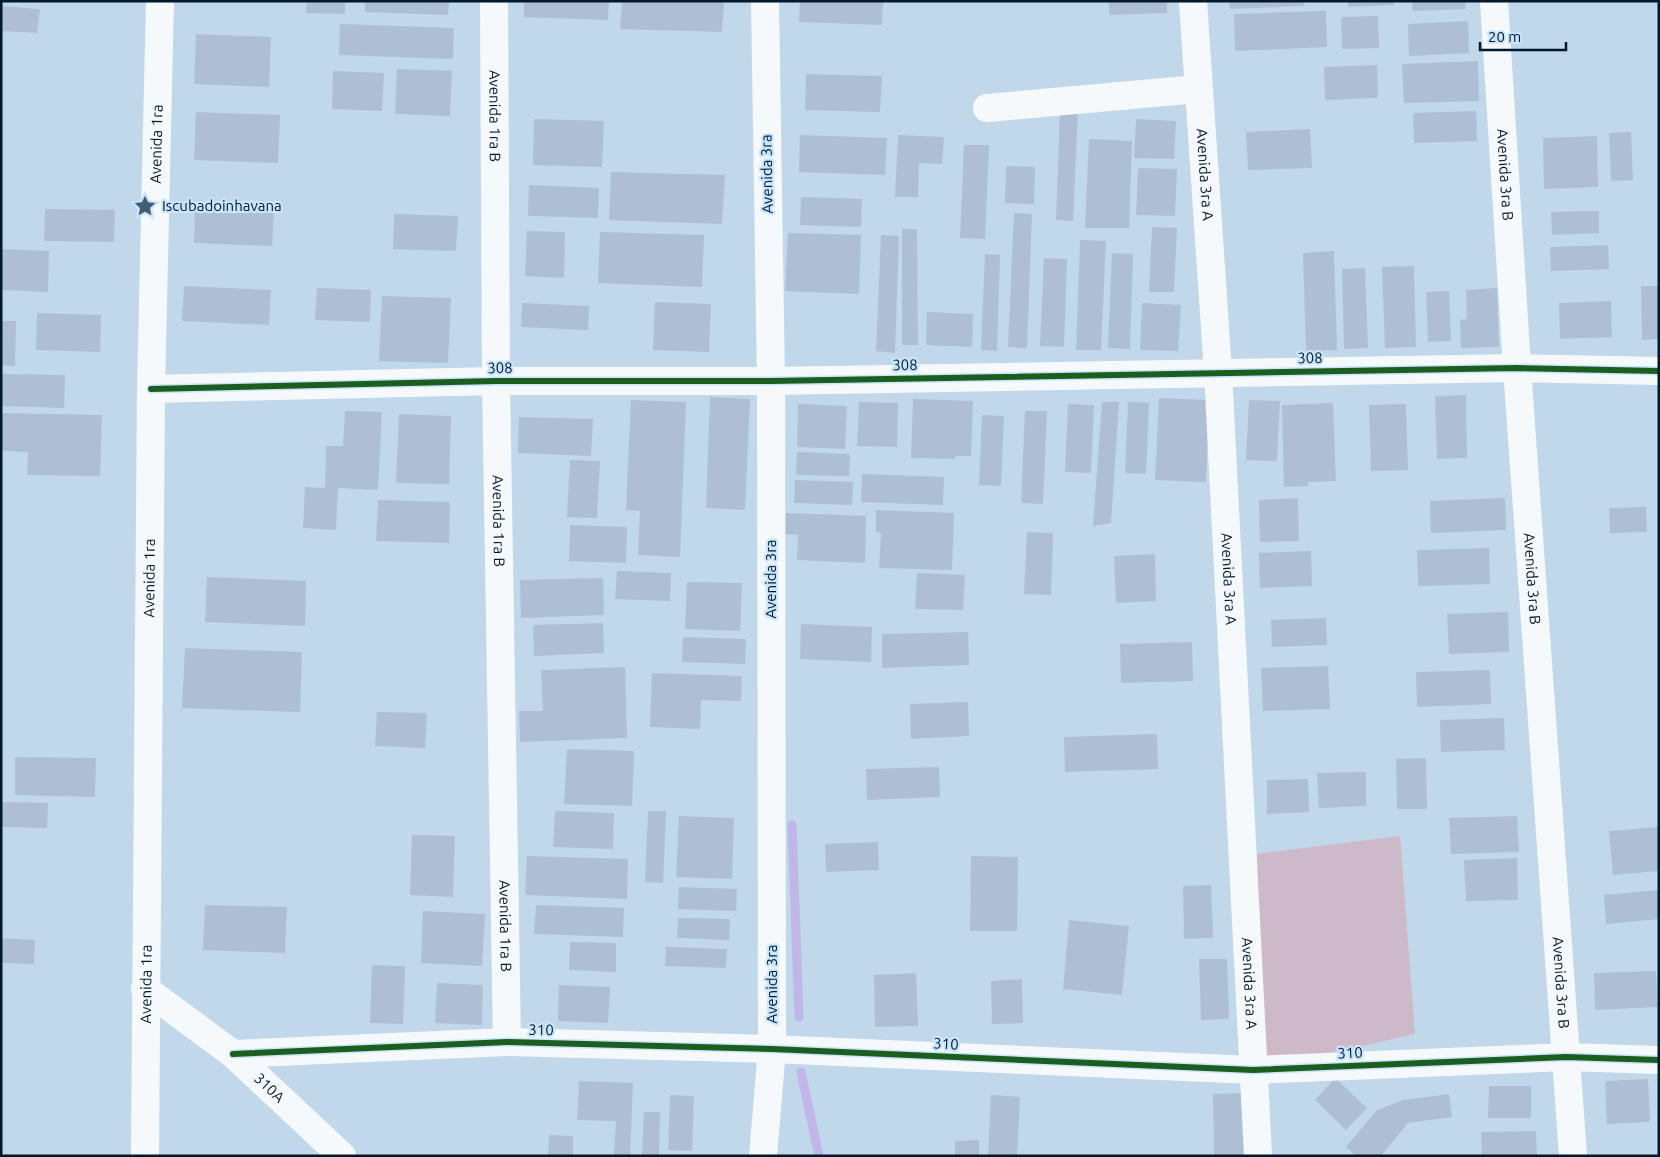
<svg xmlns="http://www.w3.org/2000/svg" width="1660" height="1157" viewBox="0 0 1660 1157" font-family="Ubuntu,sans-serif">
<rect width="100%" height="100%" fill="#c1d8ea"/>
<!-- green -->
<path fill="#cdb9c8" d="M1400 836 1415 1034 1253 1070 1257 854Z"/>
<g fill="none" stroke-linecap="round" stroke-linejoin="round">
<!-- stream -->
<g stroke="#c0b6e7" stroke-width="9">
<path d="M792 825 799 1017"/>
<path d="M801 1072 819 1156"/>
</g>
</g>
<!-- building -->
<g fill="#aebfd5">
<path d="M307 1H345V14L306 13Z"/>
<path d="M365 1H449L448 15 365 12Z"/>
<path d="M524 1H609L608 20 524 17Z"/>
<path d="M622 1H724L722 32 620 29Z"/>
<path d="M800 1H883L882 25 799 22Z"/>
<path d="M1109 1H1167V13L1109 15Z"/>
<path d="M1229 1H1304V6L1230 9Z"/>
<path d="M1348 1H1393L1394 5 1348 7Z"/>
<path d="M1412 1H1465L1466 9 1413 11Z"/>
<path d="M1 6 40 9 37 33 1 31Z"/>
<path d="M1326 11 1327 47 1235 51 1234 14Z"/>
<path d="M1378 16 1379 48 1342 49 1341 17Z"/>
<path d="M1468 21 1469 53 1409 56 1408 24Z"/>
<path d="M340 24 454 28 453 59 339 55Z"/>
<path d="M196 34 271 37 269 87 194 84Z"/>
<path d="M1478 61 1479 101 1404 103 1402 64Z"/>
<path d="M1377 65 1378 98 1325 100 1324 67Z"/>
<path d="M397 69 452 71 450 116 395 114Z"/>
<path d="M333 71 384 73 382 111 332 109Z"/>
<path d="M806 74 882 76 880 112 805 110Z"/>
<path d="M1060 110 1078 111 1073 221 1056 220Z"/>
<path d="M1476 111 1477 141 1414 143 1413 113Z"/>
<path d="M196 112 280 115 278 163 194 160Z"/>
<path d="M534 119 604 121 602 167 533 165Z"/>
<path d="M1136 119 1176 121 1174 159 1134 158Z"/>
<path d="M1310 129 1312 168 1248 170 1246 132Z"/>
<path d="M1631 132 1633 180 1611 181 1609 133Z"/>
<path d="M800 135 887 138 885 175 799 172Z"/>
<path d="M898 135 944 137 942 164 919 163 918 197H895Z"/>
<path d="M1597 136 1598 187 1544 189 1543 138Z"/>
<path d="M1089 139 1132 141 1129 228H1085Z"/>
<path d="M964 145H989L985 239 960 238Z"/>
<path d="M1006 166 1035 167 1034 204 1005 203Z"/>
<path d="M1138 168 1177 169 1175 216 1136 215Z"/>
<path d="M611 172 725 175 722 224 609 220Z"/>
<path d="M529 185 599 188 598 218 528 216Z"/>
<path d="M801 197 862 199 861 227 800 225Z"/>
<path d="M195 206 274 209 272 246 194 243Z"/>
<path d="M45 209 115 210 114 242 44 241Z"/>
<path d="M1599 211V233L1552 235 1551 212Z"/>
<path d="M1014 213 1032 214 1027 348 1008 347Z"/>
<path d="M394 214 458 216 456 251 393 249Z"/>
<path d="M1152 227 1177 228 1174 292H1149Z"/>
<path d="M902 229H917L918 345H902Z"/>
<path d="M527 231 565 232 564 278 525 276Z"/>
<path d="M600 232 704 235 702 287 598 283Z"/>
<path d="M788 233 861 235 859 294 785 291Z"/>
<path d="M881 235 899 236 895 353 876 351Z"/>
<path d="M1080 240 1106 241 1101 350H1076Z"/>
<path d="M1608 245 1609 269 1551 271 1550 247Z"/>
<path d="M1 249 49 251 48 292 1 290Z"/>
<path d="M1334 251 1337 350 1306 351 1303 253Z"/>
<path d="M1112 253 1133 254 1130 349 1108 348Z"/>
<path d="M985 254 1000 255 997 351 981 350Z"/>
<path d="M1044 258 1067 259 1064 347 1040 346Z"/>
<path d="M1414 266 1416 347 1385 348 1382 267Z"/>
<path d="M1365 268 1368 348 1344 349 1342 269Z"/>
<path d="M184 286 271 290 269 325 182 321Z"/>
<path d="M1641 286H1659V339L1642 340Z"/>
<path d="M317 288 371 290 370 322 315 320Z"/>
<path d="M1497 288 1499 347 1461 348 1460 320 1467 319 1466 290Z"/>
<path d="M1449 291 1451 341 1428 342 1426 292Z"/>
<path d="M382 296 451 298 448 363 379 361Z"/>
<path d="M1611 301 1612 337 1560 339 1559 303Z"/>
<path d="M655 302 711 304 709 352 653 350Z"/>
<path d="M522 303 589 306 588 330 521 327Z"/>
<path d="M1142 303 1181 305 1178 351 1140 350Z"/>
<path d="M927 312 973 314 972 347 926 345Z"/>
<path d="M37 313 101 315 100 352 36 350Z"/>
<path d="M1 321H16L15 366 1 365Z"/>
<path d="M1 374 65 375 64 408 1 406Z"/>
<path d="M1466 395 1467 458 1437 459 1435 396Z"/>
<path d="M710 397 750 399 745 510 706 508Z"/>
<path d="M1159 398 1209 400 1206 482 1155 480Z"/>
<path d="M913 399 973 401 971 456H955V459L911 458Z"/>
<path d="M631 400 686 402 680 557 638 555 640 511 626 510Z"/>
<path d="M1249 400 1280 401 1277 461 1246 460Z"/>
<path d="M859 402 898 403 897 447 857 446Z"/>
<path d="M1102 402H1119L1111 523 1093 526Z"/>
<path d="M1128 402 1149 403 1146 474 1125 473Z"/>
<path d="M1333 403 1336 481 1308 482V486L1284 487 1282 405Z"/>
<path d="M798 404 847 406 845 449 797 447Z"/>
<path d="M1068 404 1094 405 1091 473 1065 472Z"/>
<path d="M1406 404 1408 470 1371 471 1369 405Z"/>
<path d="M345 411 382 412 378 490 338 488 336 530 303 528 305 487 325 488 326 446H343Z"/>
<path d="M1025 411H1047L1043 504 1021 503Z"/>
<path d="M1 413 102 415 100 476 27 475 28 452 1 451Z"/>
<path d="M399 414 451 416 449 484 396 483Z"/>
<path d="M982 415 1004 416 1001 486 979 485Z"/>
<path d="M519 417 593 419 591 456 518 453Z"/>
<path d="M797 452 850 454 849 476 796 475Z"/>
<path d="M570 460 600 461 597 518 567 517Z"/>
<path d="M862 474 944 477 943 505 861 502Z"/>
<path d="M795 480 853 482 852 505 794 503Z"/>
<path d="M1298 498 1299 541 1260 542 1259 500Z"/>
<path d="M1505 498 1506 530 1431 533 1430 501Z"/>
<path d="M378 500 450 502 449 543 376 541Z"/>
<path d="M1646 507 1647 532 1610 533 1609 508Z"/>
<path d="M876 510 954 513 952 570 879 568 881 533 876 532Z"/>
<path d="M786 513 866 516 865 563 797 560 798 535 785 534Z"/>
<path d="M570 525 627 527 626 563 569 561Z"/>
<path d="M1027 532 1053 533 1051 595 1024 594Z"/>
<path d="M1489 548 1490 584 1418 586 1417 550Z"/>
<path d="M1311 551 1312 586 1260 588 1259 553Z"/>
<path d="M1155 554 1156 601 1116 603 1114 556Z"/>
<path d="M617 571 671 573 670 601 615 599Z"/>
<path d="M917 573 965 575 963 610 915 609Z"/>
<path d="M207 577 306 581 305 626 205 622Z"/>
<path d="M603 578 604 615 521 618 520 580Z"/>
<path d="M687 582 742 583 740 631 685 629Z"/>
<path d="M1508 612 1509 652 1449 654 1447 614Z"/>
<path d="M1326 618 1327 645 1272 647 1271 620Z"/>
<path d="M603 623 604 653 534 656 533 625Z"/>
<path d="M801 624 872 627 871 662 800 659Z"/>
<path d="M968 632 969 665 882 668V634Z"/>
<path d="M683 637 746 639 745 664 682 662Z"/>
<path d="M1192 642 1193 681 1121 683 1120 644Z"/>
<path d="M185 648 302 652 300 712 182 708Z"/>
<path d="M1328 666 1330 709 1263 711 1261 668Z"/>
<path d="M625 667 627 738 520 742 519 711H543L541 670Z"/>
<path d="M1490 670 1491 704 1417 707 1416 672Z"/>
<path d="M652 673 742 676 741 701 701 700 700 729 650 727Z"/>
<path d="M968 702 969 736 911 739 910 704Z"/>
<path d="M377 712 427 713 425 748 375 746Z"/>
<path d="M1504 718 1505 750 1441 752 1440 720Z"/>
<path d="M1157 734 1158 769 1065 772 1064 737Z"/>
<path d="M567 749 634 751 632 806 564 804Z"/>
<path d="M15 757 96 758 95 797 15 795Z"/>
<path d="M1426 758 1427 809H1397L1396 759Z"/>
<path d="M939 767 940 797 867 800 866 769Z"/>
<path d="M1366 772V806L1319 808 1317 773Z"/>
<path d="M1308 779 1309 812 1267 814V780Z"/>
<path d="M1 802 48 803 47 828 1 827Z"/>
<path d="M555 811 614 813 613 849 553 847Z"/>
<path d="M648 811H666L663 883 645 882Z"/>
<path d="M679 816 734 818 732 879 676 877Z"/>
<path d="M1517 816 1519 852 1451 854 1449 818Z"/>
<path d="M1659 827V871L1613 875 1609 831Z"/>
<path d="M412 835 455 836 453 897 410 895Z"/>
<path d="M878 842 879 870 826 872 825 844Z"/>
<path d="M527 856 628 859 627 899 525 895Z"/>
<path d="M971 856 1018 857 1017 931H970Z"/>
<path d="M1517 858 1518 900 1466 901 1464 860Z"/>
<path d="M1211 885 1213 938 1184 939 1183 886Z"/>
<path d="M679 887 737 889 736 911 678 909Z"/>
<path d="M1659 890V919L1606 924 1604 895Z"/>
<path d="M205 905 287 907 285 953 203 950Z"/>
<path d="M536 905 624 908 623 937 534 934Z"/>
<path d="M423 911 485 914 482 966 421 963Z"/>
<path d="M678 918 730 919 729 940 677 938Z"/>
<path d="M1069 920 1129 926 1122 995 1063 989Z"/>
<path d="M1 938 35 940 34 964 1 963Z"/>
<path d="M570 942 616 943V972L569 970Z"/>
<path d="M666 947 727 949 726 968 665 966Z"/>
<path d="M1199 959H1227L1229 1019 1201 1020Z"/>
<path d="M372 965 405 966 403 1024 370 1023Z"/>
<path d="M1656 971 1657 1007 1595 1010 1594 973Z"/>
<path d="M916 973 918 1026 875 1027 874 975Z"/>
<path d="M1022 979 1023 1023 992 1024 991 981Z"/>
<path d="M437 983 483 985 482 1025 435 1023Z"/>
<path d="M559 985 610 987 608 1023 558 1021Z"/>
<path d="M1335 1078 1367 1108 1346 1130 1315 1100Z"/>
<path d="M1648 1079 1650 1122 1607 1124 1605 1081Z"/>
<path d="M579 1081 633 1083 630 1156H614L616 1121 577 1120Z"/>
<path d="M1489 1086H1531V1118H1488Z"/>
<path d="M1246 1093 1247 1156H1214L1213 1094Z"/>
<path d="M1449 1094 1452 1117 1408 1123 1381 1156H1356L1346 1147 1377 1110 1404 1100Z"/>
<path d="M670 1095 694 1096 692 1151 668 1150Z"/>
<path d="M991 1095 1020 1097 1017 1156H988Z"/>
<path d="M644 1112H660L659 1156H642Z"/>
<path d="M1536 1131 1537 1156H1482L1481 1132Z"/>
<path d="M549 1135 573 1136V1156H548Z"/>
<path d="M979 1140V1156H955V1141Z"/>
</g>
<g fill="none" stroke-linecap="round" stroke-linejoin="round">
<!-- minor -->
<g stroke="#f6f9fc" stroke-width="28">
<path id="s1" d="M494 1 496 381 507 1042"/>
<path id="s2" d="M1193 1 1218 372 1258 1156"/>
<path id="s3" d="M1494 1 1517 368 1573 1156"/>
<path d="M987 108 1198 89"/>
<path d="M151 389 496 381H771L1517 368 1659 371"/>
<path id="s4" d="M145 989 233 1054 342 1156"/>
<path d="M233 1054 507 1042 772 1049 1253 1070 1566 1057 1659 1060"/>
<path id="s5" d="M145 1156 151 389 160 1"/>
<path d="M763 1156 772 1049 771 381 765 1"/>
</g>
<!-- cycleway casing -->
<g stroke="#c9e5fc" stroke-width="9">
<g id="cycleway">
<path d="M151 389 496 381H771L1517 368 1659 371"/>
<path d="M233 1054 507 1042 772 1049 1253 1070 1566 1057 1659 1060"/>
</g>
</g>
<!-- cycleway -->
<use href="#cycleway" stroke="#1b5e20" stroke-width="6"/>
</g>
<!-- icons -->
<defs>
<g id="sight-bare" transform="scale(1.725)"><path d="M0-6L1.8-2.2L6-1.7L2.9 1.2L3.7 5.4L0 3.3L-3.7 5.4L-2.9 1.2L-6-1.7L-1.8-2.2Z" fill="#445c6f" stroke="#c9e5fc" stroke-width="2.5" paint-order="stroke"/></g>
</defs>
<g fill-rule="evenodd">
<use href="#sight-bare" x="145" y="206"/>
</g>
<g text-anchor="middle" stroke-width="4.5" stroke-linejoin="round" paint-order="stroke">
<!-- street labels -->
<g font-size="15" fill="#00192d" stroke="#c9e5fc">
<text dy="5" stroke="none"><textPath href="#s1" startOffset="115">Avenida 1ra B</textPath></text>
<text dy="5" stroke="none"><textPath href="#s5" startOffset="1012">Avenida 1ra</textPath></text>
<text transform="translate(767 174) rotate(-91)" y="5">Avenida 3ra</text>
<text dy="5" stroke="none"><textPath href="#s2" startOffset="174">Avenida 3ra A</textPath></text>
<text dy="5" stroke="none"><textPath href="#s3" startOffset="174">Avenida 3ra B</textPath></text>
<text transform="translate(1310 358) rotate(-1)" y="5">308</text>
<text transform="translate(905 365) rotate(-1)" y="5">308</text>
<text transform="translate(500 368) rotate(-1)" y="5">308</text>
<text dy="5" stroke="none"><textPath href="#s1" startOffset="520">Avenida 1ra B</textPath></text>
<text dy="5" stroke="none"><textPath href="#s5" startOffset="578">Avenida 1ra</textPath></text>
<text dy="5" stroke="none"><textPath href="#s2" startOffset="579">Avenida 3ra A</textPath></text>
<text transform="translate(771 579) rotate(-90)" y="5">Avenida 3ra</text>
<text dy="5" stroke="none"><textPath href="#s3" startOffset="579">Avenida 3ra B</textPath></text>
<text dy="5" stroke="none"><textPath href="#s1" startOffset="925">Avenida 1ra B</textPath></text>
<text dy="5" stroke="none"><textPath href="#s5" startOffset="172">Avenida 1ra</textPath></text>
<text dy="5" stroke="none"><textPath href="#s2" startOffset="984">Avenida 3ra A</textPath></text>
<text dy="5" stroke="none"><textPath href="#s3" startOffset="984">Avenida 3ra B</textPath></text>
<text transform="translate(772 984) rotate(-90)" y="5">Avenida 3ra</text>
<text transform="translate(541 1030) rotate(1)" y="5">310</text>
<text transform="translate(946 1044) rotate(3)" y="5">310</text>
<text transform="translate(1350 1053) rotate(-2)" y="5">310</text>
<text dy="5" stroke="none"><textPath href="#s4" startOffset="159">310A</textPath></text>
</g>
<!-- poi labels -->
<g font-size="15" fill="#00192d" stroke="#c9e5fc" text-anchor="start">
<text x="162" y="211">Iscubadoinhavana</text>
</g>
</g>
<!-- border -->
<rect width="1660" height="1157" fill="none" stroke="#00192d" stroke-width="5"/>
<!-- scale -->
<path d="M1480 42v8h86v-8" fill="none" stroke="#00192d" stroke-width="2.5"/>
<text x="1488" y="42" font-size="15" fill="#00192d" stroke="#c9e5fc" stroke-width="4" paint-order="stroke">20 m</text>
</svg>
